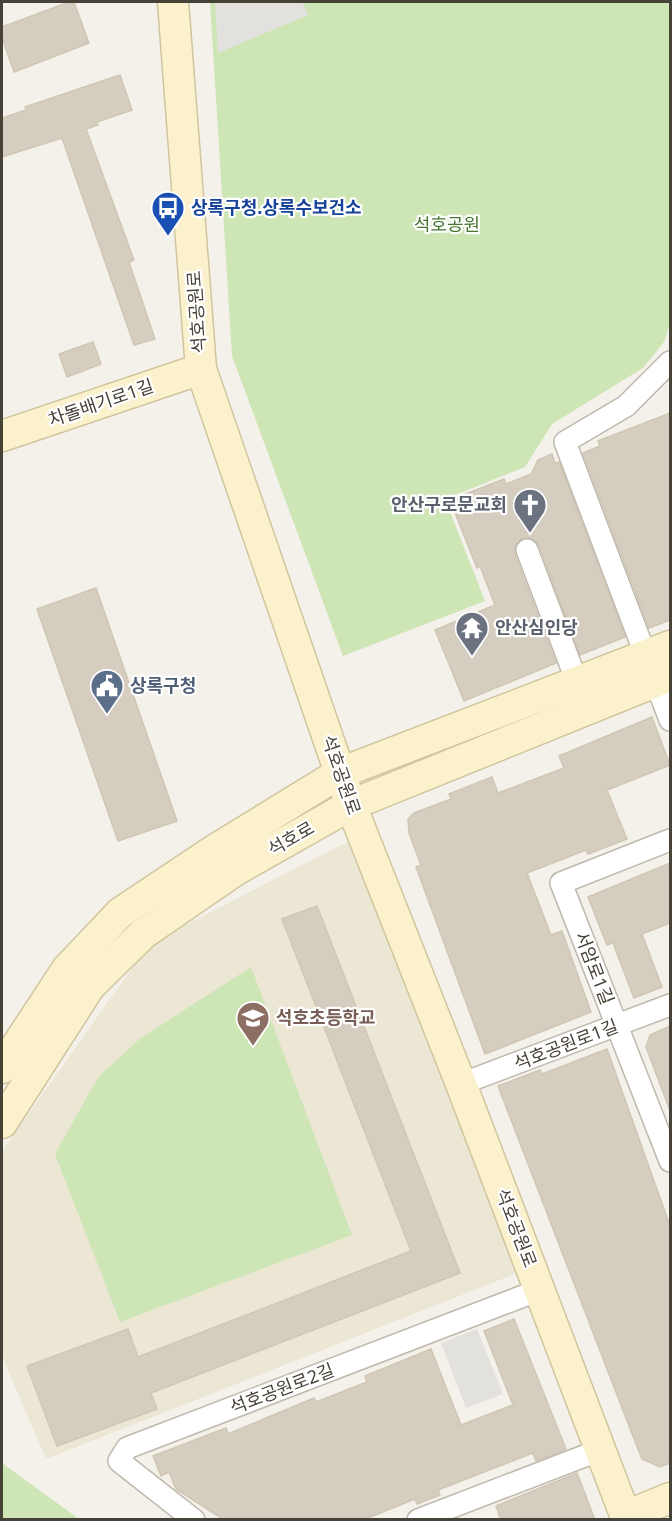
<svg xmlns="http://www.w3.org/2000/svg" width="672" height="1521" viewBox="0 0 672 1521" font-family="'Noto Sans','Noto Sans KR',sans-serif">
<rect width="100%" height="100%" fill="#f4f1ea"/>
<!-- education -->
<path fill="#ece6d5" d="M349 841 520 1272 46 1459 2 1356V1151L150 943Z"/>
<!-- green -->
<g fill="#cee5b6">
<path d="M210 2H670V324L664 342 643 368 552 424 525 467 445 499 485 601 343 656 232 356Z"/>
<path d="M251 967 352 1235 120 1322 55 1154 99 1076 141 1038Z"/>
<path d="M2 1463 79 1519H2Z"/>
</g>
<!-- parking -->
<g fill="#e3e1de">
<path d="M215 2H302L308 15 218 53Z"/>
<path d="M477 1329 503 1394 466 1408 441 1343Z"/>
</g>
<!-- building -->
<g fill="#d5cec0" stroke="#cfc6b4" stroke-width="1.5">
<path d="M69 2H74L89 43 14 72 2 37V27Z"/>
<path d="M120 75 132 110 97 122 98 125 86 129 134 260 129 262 155 339 134 345 62 138 2 157V118L26 110 25 107Z"/>
<path d="M93 342 101 364 67 377 59 354Z"/>
<path d="M670 413V620L649 628 583 453 600 446 598 441Z"/>
<path d="M552 454 555 463 559 462 625 637 580 655 539 545 530 538H522L515 547V555L556 663 464 701 435 630 495 605 480 566 477 568 450 500 504 479 506 484 531 474 538 460Z"/>
<path d="M96 588 177 821 118 841 37 609Z"/>
<path d="M652 717 670 765 607 790 627 839 588 854 586 850 527 873 551 935 562 931 591 1012 485 1054 416 867 421 865 409 833 408 819 414 813 451 799 449 794 492 777 498 793 564 768 559 756Z"/>
<path d="M670 863V923L642 934 662 987 634 998 613 943 607 945 588 897Z"/>
<path d="M317 906 460 1273 151 1393 157 1409 57 1446 27 1366 128 1329 138 1357 411 1251 282 919Z"/>
<path d="M670 1026V1107L669 1108 646 1047 650 1035Z"/>
<path d="M607 1049 670 1226V1463L660 1467 642 1459 629 1426 498 1086 540 1070 542 1074Z"/>
<path d="M514 1319 566 1449 536 1461 533 1453 438 1490 440 1495 417 1504 415 1499 363 1520H224L176 1489 169 1472 161 1476 153 1456 226 1428 228 1434 314 1398 316 1402 367 1382 365 1376 431 1349 461 1425 513 1405 484 1331Z"/>
<path d="M577 1473 595 1520H501L496 1506Z"/>
</g>
<g fill="none" stroke-linecap="round" stroke-linejoin="round">
<!-- street casing -->
<g stroke="#bfb9ad" stroke-width="24">
<g id="street">
<path d="M670 362 626 406 565 442 670 720"/>
<path d="M527 550 577 682"/>
<path d="M670 840 561 883 670 1161"/>
<path d="M461 1084 670 1005"/>
<path d="M194 1520 119 1461 127 1448 539 1290"/>
<path d="M418 1520 600 1450"/>
</g>
</g>
<!-- secondary casing -->
<g stroke="#d0c59d" stroke-width="33">
<g id="secondary">
<path d="M173 2 201 369 351 805 461 1084 627 1520"/>
<path d="M2 436 201 369"/>
<path d="M2 1068 67 969 120 913 216 849 340 773 670 646"/>
<path d="M2 1123 90 986 143 934 236 870 351 805 670 676"/>
<path d="M626 1516 670 1498"/>
</g>
</g>
<!-- street -->
<use href="#street" stroke="#fff" stroke-width="21"/>
<!-- secondary -->
<use href="#secondary" stroke="#fbf2cd" stroke-width="30"/>
</g>
<!-- icons -->
<defs>
<g id="bus-pin" transform="scale(1.725)"><path d="M0 17L-7.5 6A9.5 9.5 0 1 1 7.5 6Z" fill="#1a4fb4" stroke="#fff"/><path d="M-5-6H5V4H4V6H2V4H-2V6H-4V4H-5ZM-3.5-4V0h7V-4ZM-3.5 1.2v1.5H-2V1.2ZM2 1.2v1.5H3.5V1.2Z" fill="#fff"/></g>
<g id="church-pin" transform="scale(1.725)"><path d="M0 17L-7.5 6A9.5 9.5 0 1 1 7.5 6Z" fill="#6b7280" stroke="#fff"/><path d="M-1.2-6h2.4v3.5h3.3v2.4h-3.3V6h-2.4V-.1h-3.3v-2.4h3.3Z" fill="#fff"/></g>
<g id="temple-pin" transform="scale(1.725)"><path d="M0 17L-7.5 6A9.5 9.5 0 1 1 7.5 6Z" fill="#6b7280" stroke="#fff"/><path d="M0-6L5-2H3V0L6.5 2.5H4V6H1.5V3h-3V6H-4V2.5H-6.5L-3 0V-2H-5Z" fill="#fff"/></g>
<g id="civic-pin" transform="scale(1.725)"><path d="M0 17L-7.5 6A9.5 9.5 0 1 1 7.5 6Z" fill="#5c6f8a" stroke="#fff"/><path d="M-.6-6.5H3V-4.5H.6V-3L4-1V1h2V6H-6V1h2V-1L-.6-3ZM-1.2 2.5V6h2.4V2.5Z" fill="#fff"/></g>
<g id="school-pin" transform="scale(1.725)"><path d="M0 17L-7.5 6A9.5 9.5 0 1 1 7.5 6Z" fill="#8d6e63" stroke="#fff"/><path d="M0-5L7-2L0 1L-7-2ZM-4 1L0 2.5L4 1V4Q0 6-4 4Z" fill="#fff"/></g>
</defs>
<g fill-rule="evenodd">
<use href="#bus-pin" x="168" y="208"/>
<use href="#church-pin" x="530" y="505"/>
<use href="#temple-pin" x="472" y="628"/>
<use href="#civic-pin" x="107" y="686"/>
<use href="#school-pin" x="253" y="1018"/>
</g>
<g text-anchor="middle" stroke-width="4.5" stroke-linejoin="round" paint-order="stroke">
<!-- transit labels -->
<g font-size="18" font-weight="bold" fill="#164399" stroke="#fff" text-anchor="start">
<text x="191" y="214">상록구청.상록수보건소</text>
</g>
<!-- park labels -->
<g font-size="18" fill="#47762f" stroke="#fff">
<text x="447" y="231">석호공원</text>
</g>
<!-- street labels -->
<g font-size="18" fill="#474238" stroke="#fff">
<text transform="translate(197 312) rotate(-94)" y="6">석호공원로</text>
<text transform="translate(101 403) rotate(-19)" y="6">차돌배기로1길</text>
<text transform="translate(341 775) rotate(71)" y="6">석호공원로</text>
<text transform="translate(291 839) rotate(-30)" y="6">석호로</text>
<text transform="translate(594 968) rotate(69)" y="6">서암로1길</text>
<text transform="translate(566 1045) rotate(-21)" y="6">석호공원로1길</text>
<text transform="translate(516 1228) rotate(69)" y="6">석호공원로</text>
<text transform="translate(282 1389) rotate(-21)" y="6">석호공원로2길</text>
</g>
<!-- worship labels -->
<g font-size="18" font-weight="bold" fill="#5b616d" stroke="#fff" text-anchor="end">
<text x="507" y="511">안산구로문교회</text>
<text x="495" y="634" text-anchor="start">안산심인당</text>
</g>
<!-- service labels -->
<g font-size="18" font-weight="bold" fill="#4e5e75" stroke="#fff" text-anchor="start">
<text x="130" y="692">상록구청</text>
</g>
<!-- education labels -->
<g font-size="18" font-weight="bold" fill="#785e54" stroke="#fff" text-anchor="start">
<text x="276" y="1024">석호초등학교</text>
</g>
</g>
<!-- border -->
<rect width="672" height="1521" fill="none" stroke="#474238" stroke-width="6"/>
</svg>
